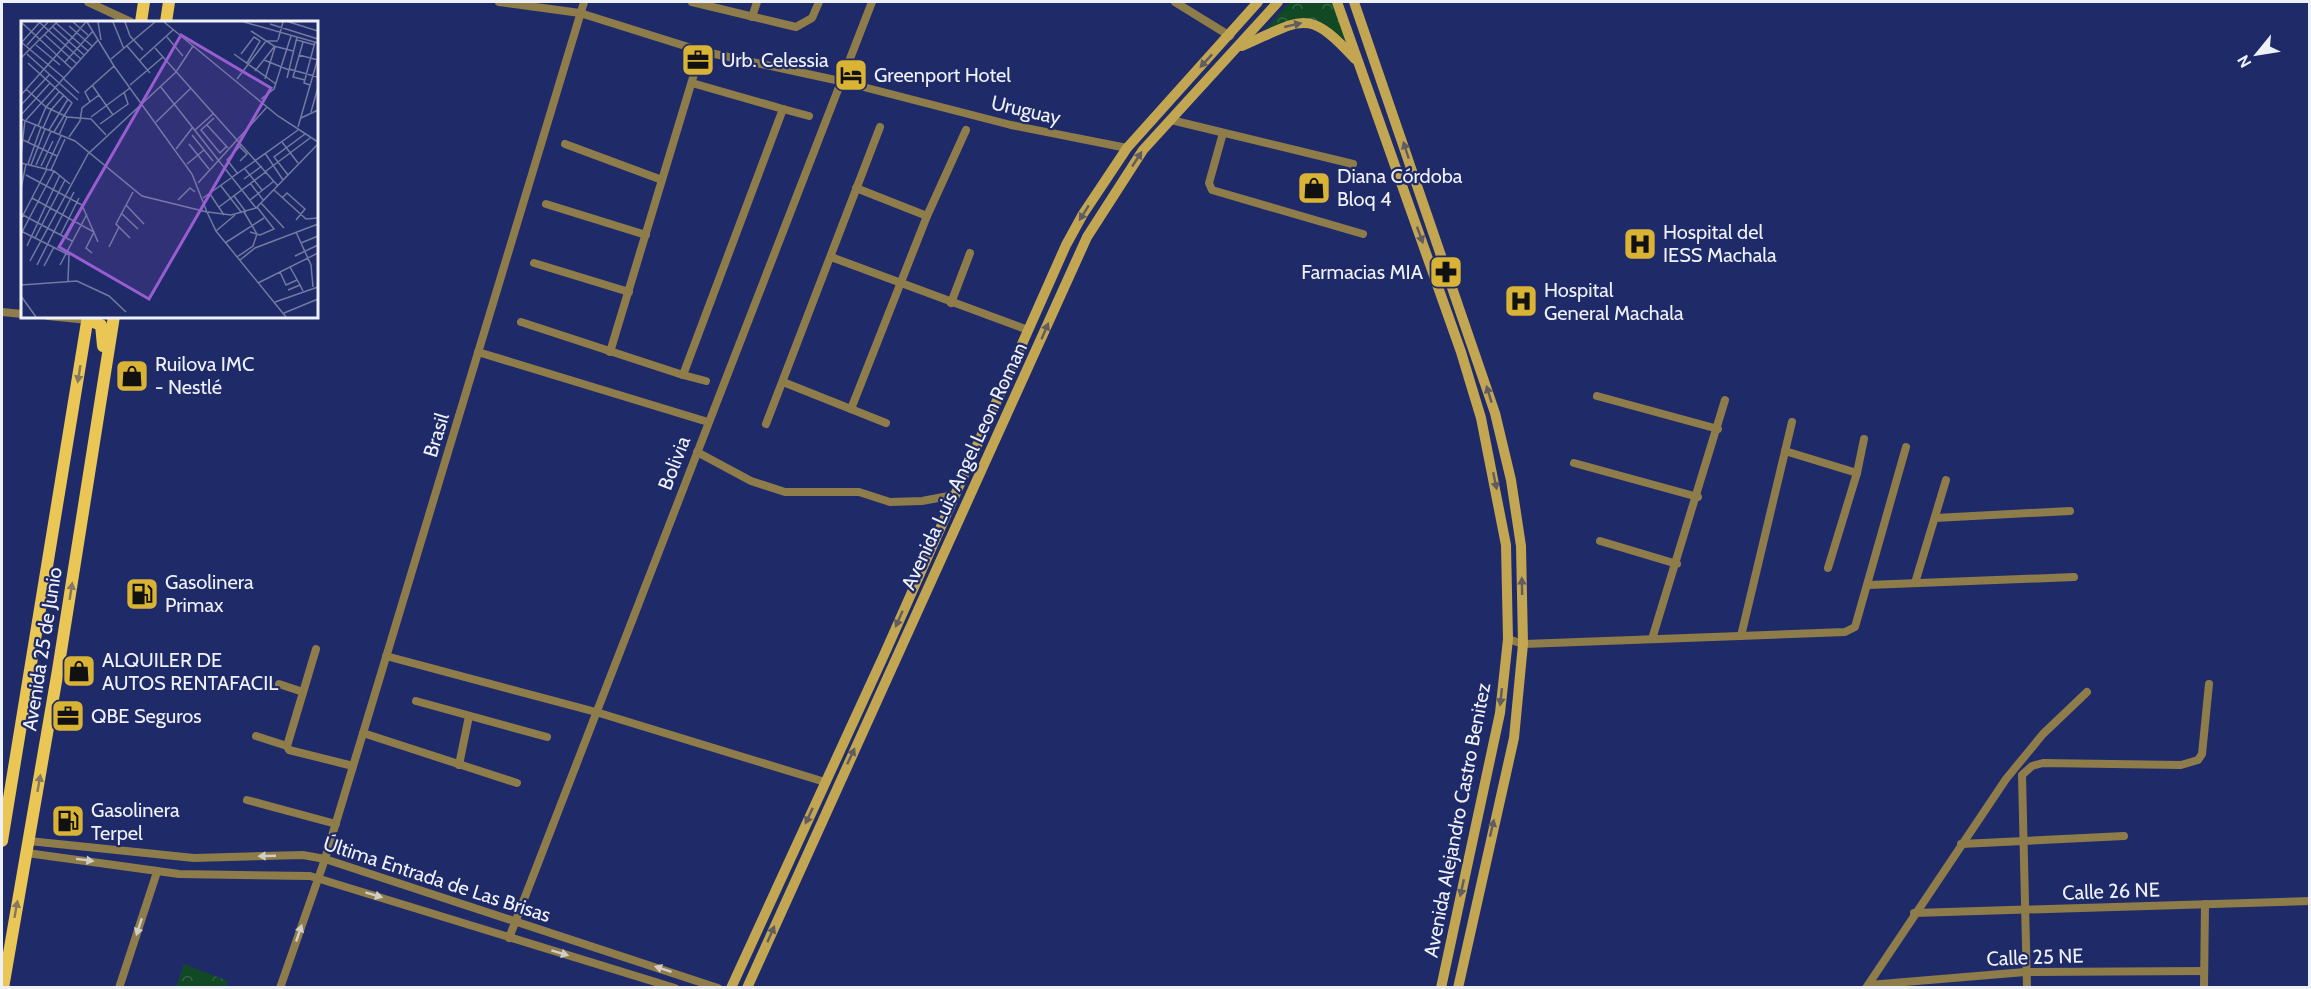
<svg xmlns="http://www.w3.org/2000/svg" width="2311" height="989" viewBox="0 0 2311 989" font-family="Cabin,sans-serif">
<defs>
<pattern id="park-crowns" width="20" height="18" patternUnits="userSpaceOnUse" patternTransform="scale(1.5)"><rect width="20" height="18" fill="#114925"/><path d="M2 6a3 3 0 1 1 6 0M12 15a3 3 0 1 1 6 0" fill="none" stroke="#346445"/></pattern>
</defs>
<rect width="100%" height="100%" fill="#1f2a68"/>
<!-- park -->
<g fill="url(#park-crowns)">
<path d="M1290 2H1332L1347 42 1332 30 1295 20 1266 29Z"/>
<path d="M184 964 228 981 226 987H176Z"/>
</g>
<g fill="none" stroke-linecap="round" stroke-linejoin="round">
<!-- street -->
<g stroke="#8e7c4a" stroke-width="8">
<path d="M88 2 131 22"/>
<path d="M499 2 580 13 701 51 840 81 1011 125 1127 148"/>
<path d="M692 2 796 27 812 18 819 2"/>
<path d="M1175 2 1230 36"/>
<path d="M752 17 757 2"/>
<path d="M783 109 809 116"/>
<path d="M1171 120 1353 164"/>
<path d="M1223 133 1209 183 1212 190 1363 234"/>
<path d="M565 144 662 180"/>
<path d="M856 188 927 216"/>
<path d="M546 204 646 235"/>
<path d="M831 257 1028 330"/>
<path d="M534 263 629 292"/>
<path d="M951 303 970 253"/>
<path d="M2 312 22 314"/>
<path d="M48 316 88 320"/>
<path d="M521 322 683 375 783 109 692 83"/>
<path d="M478 352 708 422"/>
<path d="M610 352 701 51"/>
<path d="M683 375 706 381"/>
<path d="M783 382 886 423"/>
<path d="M1597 396 1718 429"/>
<path d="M851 409 927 216 966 130"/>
<path d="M766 424 880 127"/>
<path d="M1785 451 1857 473"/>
<path d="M697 452 751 481 785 492H859L890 502 922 501 954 495"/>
<path d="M1574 463 1698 497"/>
<path d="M1935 518 2070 511"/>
<path d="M1600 541 1677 564"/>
<path d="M1828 568 1857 473 1864 439"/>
<path d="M1915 583 1946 480"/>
<path d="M1868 585 2074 577"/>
<path d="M1741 636 1792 422"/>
<path d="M1508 639 1523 644 1845 632 1855 627 1906 447"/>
<path d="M1652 639 1725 400"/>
<path d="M316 649 287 746 289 750 353 766"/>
<path d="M386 656 596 712 825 782"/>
<path d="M279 684 303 692"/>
<path d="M416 701 547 737"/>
<path d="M363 733 517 783"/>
<path d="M256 736 287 746"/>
<path d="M459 765 469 716"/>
<path d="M247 800 336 824"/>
<path d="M29 841 194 858 303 855 325 859 718 988"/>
<path d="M1961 844 2124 836"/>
<path d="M27 853 179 874 310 876 675 988"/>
<path d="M1914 913 2310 901"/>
<path d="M509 938 872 2"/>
<path d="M1869 985 2025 972 2203 971"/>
<path d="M119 988 157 872"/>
<path d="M280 988 325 859 584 2"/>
<path d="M1866 988 2006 779 2043 734 2087 692"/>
<path d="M2027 988 2022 775 2032 766 2043 763 2181 765 2198 760 2202 754 2209 684"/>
<path d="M2204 988 2205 904"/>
</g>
<!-- secondary -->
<g stroke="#c2a652" stroke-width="10">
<path d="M1337 2 1461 352 1481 418 1506 545 1508 639 1500 713 1441 988"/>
<path d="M1354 2 1495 413 1511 480 1521 546 1523 644 1514 738 1458 988"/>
<path d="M1242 46C1302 20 1307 6 1355 59"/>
<path d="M731 988 884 655 1066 245 1083 214 1127 148 1258 2"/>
<path d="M747 988 1087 237 1143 150 1278 2"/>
</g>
<!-- primary -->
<g stroke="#eac655" stroke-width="12">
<path d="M141 22 144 2"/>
<path d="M166 22 169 2"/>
<path d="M88 320 101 325 103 346"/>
<path d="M2 841 88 316"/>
<path d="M3 988 58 670 114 316"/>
</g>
</g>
<!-- one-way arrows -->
<defs><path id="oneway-solid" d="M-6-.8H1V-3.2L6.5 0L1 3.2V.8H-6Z" transform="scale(1.5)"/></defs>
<g fill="#605c5f">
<use href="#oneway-solid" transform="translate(1293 25) rotate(-13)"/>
<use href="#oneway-solid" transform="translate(1206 61) rotate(133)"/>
<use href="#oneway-solid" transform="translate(1406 150) rotate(-108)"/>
<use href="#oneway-solid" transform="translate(1137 159) rotate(-57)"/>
<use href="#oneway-solid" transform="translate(1084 213) rotate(122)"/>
<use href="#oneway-solid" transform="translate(1420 235) rotate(70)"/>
<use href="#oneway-solid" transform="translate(1045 331) rotate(-67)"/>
<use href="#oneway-solid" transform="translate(1489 394) rotate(-107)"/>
<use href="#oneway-solid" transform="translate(1495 481) rotate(78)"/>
<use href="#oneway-solid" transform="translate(1522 586) rotate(-91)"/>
<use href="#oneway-solid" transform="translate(899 619) rotate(114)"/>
<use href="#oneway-solid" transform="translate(1501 697) rotate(96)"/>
<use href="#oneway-solid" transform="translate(851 756) rotate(-65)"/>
<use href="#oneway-solid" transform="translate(809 816) rotate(115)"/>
<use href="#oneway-solid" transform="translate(1492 828) rotate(-77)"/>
<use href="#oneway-solid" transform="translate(1462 888) rotate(102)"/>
<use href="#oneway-solid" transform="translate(771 934) rotate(-66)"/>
</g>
<g fill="#84785e">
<use href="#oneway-solid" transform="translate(79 374) rotate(99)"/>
<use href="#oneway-solid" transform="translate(71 591) rotate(-81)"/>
<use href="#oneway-solid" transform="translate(39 783) rotate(-80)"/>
<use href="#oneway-solid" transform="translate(16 909) rotate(-80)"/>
</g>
<g fill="#d2cec4">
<use href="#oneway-solid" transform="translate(267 856) rotate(178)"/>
<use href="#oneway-solid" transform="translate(85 860) rotate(7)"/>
<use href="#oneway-solid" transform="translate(374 895) rotate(17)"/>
<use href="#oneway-solid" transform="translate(139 927) rotate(108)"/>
<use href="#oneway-solid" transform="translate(299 933) rotate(-71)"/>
<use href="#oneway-solid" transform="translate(560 953) rotate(17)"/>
<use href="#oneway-solid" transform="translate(663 969) rotate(-162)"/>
</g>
<!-- icons -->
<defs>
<g id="office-square" transform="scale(1.725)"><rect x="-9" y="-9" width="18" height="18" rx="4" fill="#d9b334" stroke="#1f2a68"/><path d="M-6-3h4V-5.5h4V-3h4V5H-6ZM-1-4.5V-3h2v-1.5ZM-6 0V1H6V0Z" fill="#111"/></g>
<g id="hotel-square" transform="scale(1.725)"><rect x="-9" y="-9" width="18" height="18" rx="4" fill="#d9b334" stroke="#1f2a68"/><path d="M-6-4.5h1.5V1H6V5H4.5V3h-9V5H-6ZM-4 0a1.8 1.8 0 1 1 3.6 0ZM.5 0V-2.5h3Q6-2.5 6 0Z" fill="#111"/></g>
<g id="shop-square" transform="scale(1.725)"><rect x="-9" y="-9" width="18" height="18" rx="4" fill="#d9b334" stroke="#1f2a68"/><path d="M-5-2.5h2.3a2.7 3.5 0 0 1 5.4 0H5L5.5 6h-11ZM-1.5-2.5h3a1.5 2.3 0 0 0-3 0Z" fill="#111"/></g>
<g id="hospital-square" transform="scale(1.725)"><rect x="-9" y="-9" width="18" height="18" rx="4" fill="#d9b334" stroke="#1f2a68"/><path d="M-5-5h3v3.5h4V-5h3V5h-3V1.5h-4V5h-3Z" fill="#111"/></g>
<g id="pharmacy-square" transform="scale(1.725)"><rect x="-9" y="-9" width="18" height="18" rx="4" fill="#d9b334" stroke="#1f2a68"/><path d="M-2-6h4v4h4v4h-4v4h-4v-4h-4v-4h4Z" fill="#111"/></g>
<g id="fuel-square" transform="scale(1.725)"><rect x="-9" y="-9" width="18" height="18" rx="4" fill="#d9b334" stroke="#1f2a68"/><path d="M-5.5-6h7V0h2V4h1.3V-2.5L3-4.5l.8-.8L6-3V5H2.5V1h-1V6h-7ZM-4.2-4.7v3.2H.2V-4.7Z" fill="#111"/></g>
</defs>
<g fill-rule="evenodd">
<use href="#office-square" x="698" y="60"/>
<use href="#hotel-square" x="851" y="75"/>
<use href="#shop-square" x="1314" y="188"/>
<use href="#hospital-square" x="1640" y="244"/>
<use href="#pharmacy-square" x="1446" y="272"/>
<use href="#hospital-square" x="1521" y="301"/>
<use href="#shop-square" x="132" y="376"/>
<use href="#fuel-square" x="142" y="594"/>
<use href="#shop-square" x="79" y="671"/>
<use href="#office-square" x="68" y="716"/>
<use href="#fuel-square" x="68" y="821"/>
</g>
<g text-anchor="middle" stroke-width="4.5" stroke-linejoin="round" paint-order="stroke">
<!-- poi labels -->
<g font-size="20" fill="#eff1f9" stroke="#1f2a68" text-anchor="start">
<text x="721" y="67">Urb. Celessia</text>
<text x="874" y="82">Greenport Hotel</text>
<text x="1337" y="183">Diana Córdoba<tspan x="1337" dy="23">Bloq 4</tspan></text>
<text x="1663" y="239">Hospital del<tspan x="1663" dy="23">IESS Machala</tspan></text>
<text x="1423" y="279" text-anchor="end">Farmacias MIA</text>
<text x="1544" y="297">Hospital<tspan x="1544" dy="23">General Machala</tspan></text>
<text x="155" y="371">Ruilova IMC<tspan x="155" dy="23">- Nestlé</tspan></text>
<text x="165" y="589">Gasolinera<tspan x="165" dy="23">Primax</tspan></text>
<text x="102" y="667">ALQUILER DE<tspan x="102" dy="23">AUTOS RENTAFACIL</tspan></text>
<text x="91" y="723">QBE Seguros</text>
<text x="91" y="817">Gasolinera<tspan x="91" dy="23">Terpel</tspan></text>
</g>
<!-- street labels -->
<g font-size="20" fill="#eff1f9" stroke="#1f2a68">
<text transform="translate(1026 110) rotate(13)" y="7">Uruguay</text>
<text transform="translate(436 435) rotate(-73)" y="7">Brasil</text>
<text transform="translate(674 463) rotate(-69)" y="7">Bolivia</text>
<text transform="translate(964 466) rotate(-65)" y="7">Avenida Luis Angel Leon Roman</text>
<text transform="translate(42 649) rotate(-81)" y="7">Avenida 25 de Junio</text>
<text transform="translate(1457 820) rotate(-79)" y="7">Avenida Alejandro Castro Benitez</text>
<text transform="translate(437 879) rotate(18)" y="7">Última Entrada de Las Brisas</text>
<text transform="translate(2111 891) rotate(-2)" y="7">Calle 26 NE</text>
<text transform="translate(2035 957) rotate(-2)" y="7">Calle 25 NE</text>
</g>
</g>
<!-- overview -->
<g transform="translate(21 21)">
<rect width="297" height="297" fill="#1f2a68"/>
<path fill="none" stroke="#727aa2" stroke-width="1.5" d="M0 1 51 48M18 1 60 38M52 1 67 14M66 1 93 45 171 153 186 191M77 1 80 19M92 1 103 28M104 1 109 15 122 29M143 1 257 95 297 121M223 1 297 22M268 1 297 10M35 2 67 30M249 3 297 18M48 5 71 25M32 6 63 34M230 10 253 25 272 30M0 14V60M24 14 56 43M146 16 162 35M257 19 262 1M276 19 294 24M0 21 43 57M1 21 19 1M282 21 272 56 284 59M6 24 27 1M15 24 39 44M106 25 129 52M134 27 257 165M6 33 57 79M213 33 255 63M220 33 233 16 239 20 226 42M278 34 297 39M0 37 36 1M90 38 134 1M119 39 152 9M243 39 268 49M44 41 72 10M7 42 51 82 33 111M268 48 297 56M234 50 253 26M266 57 276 16M43 58 58 72M216 58 245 20H257M244 58 254 26M71 64 92 94M109 64 142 36M289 64 283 62 294 21M139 65 235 187M5 68 25 86 46 96 70 98 85 114M0 74 65 1M240 78 253 68 270 15M69 81 64 71 93 45M0 84 29 53M290 91 297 66M0 94 29 62M70 96 109 67M193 97 180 109 199 132 206 125M280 97 297 89M0 98 54 120 121 175 186 191M5 99 77 19M135 101 170 67M79 103 107 83 103 71M186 104 207 127M17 105 25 86 38 71M277 106 297 37M22 107 30 89 43 74M28 109 47 78M174 109 193 92M38 114 46 96M171 114 192 140M48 116 59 100 61 87 78 74M0 118 36 135M7 121 15 103M261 121 277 142M168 123 188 148M218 125 226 133 219 140M155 128 172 106M244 132 262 159M0 134 4 99M0 142 33 150 49 163M7 143 20 106M166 143 183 129M10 144 24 108M15 144 30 110M20 145 32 120M25 147 40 115M224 148 241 169M30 149 44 118M245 150 289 117M217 153 206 139 220 124M5 154 61 184 77 221M267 154 253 136 284 113M223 158 241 145M177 162 246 86M229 162 243 180M200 165 221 192M0 168 5 143M253 169 285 198 297 197M189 173 203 194M213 175 225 191M11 177 73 211 65 227 71 232M182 177 277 109M261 177 266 172 284 188 275 199M157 179 169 167 174 171M229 179 253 160M240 182 263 207M105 184 123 203M198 186 246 150M186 191 195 210 265 296M187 191 210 194 235 187 297 123M100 192 117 208M0 193 51 220M0 198 26 148M0 210 48 234 47 260M195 210 214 194M229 211 239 214 253 208 236 186M275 211 290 244 292 266M0 213 33 150M40 213 58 177M14 217 44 159M45 217 62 185M109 217 95 203 112 171M204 222 243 197M280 222 297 215M6 225 39 154M88 226 98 206M274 235 297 224M216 236 232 225 236 213 223 191M219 239 234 227 297 203M9 240 67 133 155 51 172 25M16 244 53 171M39 244 66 193M23 245 33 226M269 246 279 264M259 251 265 264 276 259M237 262 297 232M0 264 56 260 88 275 105 291M267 269 279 264 282 270M0 275 15 296M254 281 297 266M263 292 297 278"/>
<path fill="#985dce" fill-opacity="0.15" stroke="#985dce" stroke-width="3" d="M160 14 250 67 128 278 38 226Z"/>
<rect width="297" height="297" fill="none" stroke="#eff1f9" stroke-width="3"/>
</g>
<!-- border -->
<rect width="2311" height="989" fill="none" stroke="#eff1f9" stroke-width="6"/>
<!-- north arrow -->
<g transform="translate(2257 54) rotate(240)" stroke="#1f2a68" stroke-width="4.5" paint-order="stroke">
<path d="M0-4.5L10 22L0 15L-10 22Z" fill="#eff1f9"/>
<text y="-9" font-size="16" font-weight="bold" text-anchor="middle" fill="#eff1f9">N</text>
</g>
</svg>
